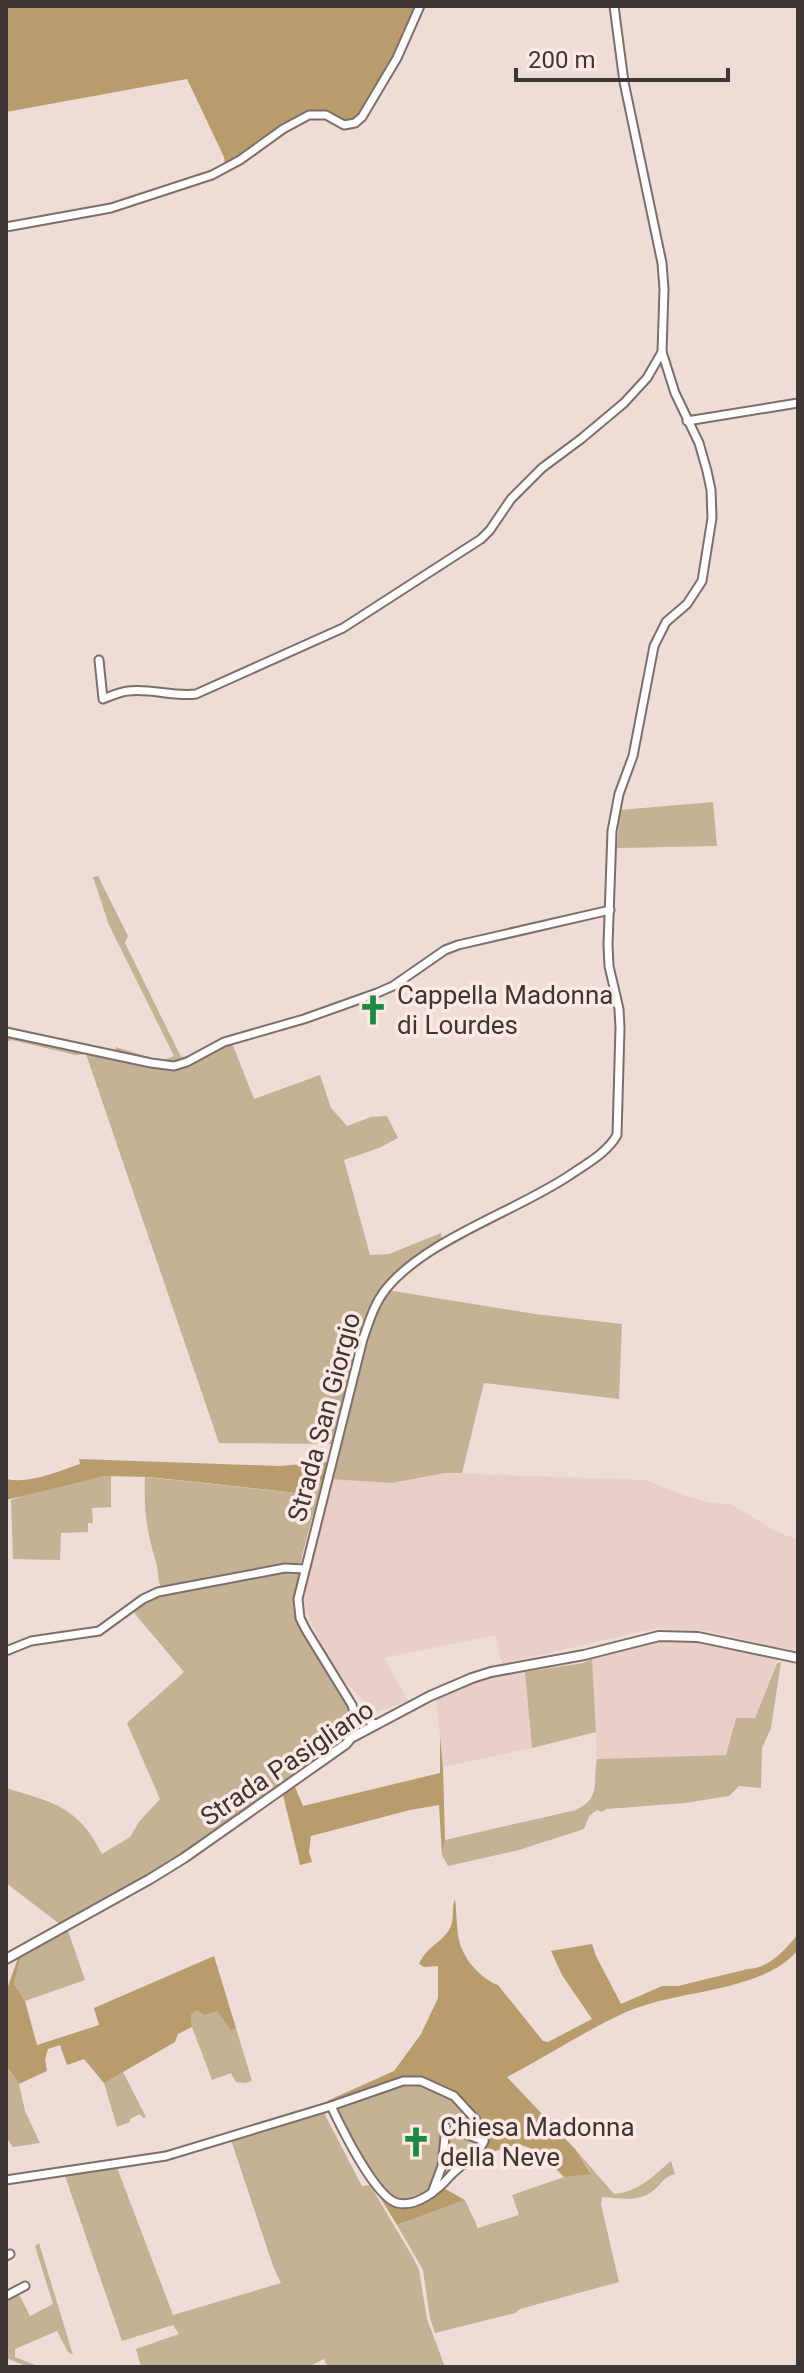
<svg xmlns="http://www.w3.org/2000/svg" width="804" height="2373" viewBox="0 0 804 2373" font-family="Roboto,sans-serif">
<rect width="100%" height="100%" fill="#eedcd7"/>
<!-- built -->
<g fill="#e9cfc8">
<path d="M445 1473 645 1480 682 1495 711 1503 731 1504 773 1530 798 1540V1653L707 1631 656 1628 502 1664 496 1635 384 1658 408 1701 375 1712 346 1683 325 1651 308 1616 303 1599 329 1479 392 1483Z"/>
<path d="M684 1640 778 1658 755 1718 735 1719 727 1755 597 1759 592 1659 659 1641Z"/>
<path d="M525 1672 532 1748 443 1767 436 1697 474 1680 493 1675Z"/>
</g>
<!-- green -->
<g fill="#c4b294">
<path d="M713 802 717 846 617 848 620 810Z"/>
<path d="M98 876 128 936 125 943 181 1057 192 1055 232 1034V1043L254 1099 320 1075 331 1108 347 1126 371 1117 387 1116 398 1138 379 1148 344 1160 370 1255 389 1254 441 1233 442 1242C404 1264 382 1281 365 1322L332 1444 219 1443 86 1054 75 1055 12 1040 6 1042V1032L115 1056 116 1047 161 1061 174 1056 109 925 93 877Z"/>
<path d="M387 1290 535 1314 622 1324 619 1399 484 1383 462 1473H445L392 1483 329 1479 374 1310Z"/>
<path d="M105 1476H111V1507L92 1508 93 1523H88V1532L61 1533 60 1560 13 1559 11 1500 34 1492Z"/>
<path d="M145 1477 306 1494 324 1478C313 1518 290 1580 298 1619L350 1709 352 1725 348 1739 182 1855 61 1925 6 1883V1788C54 1803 78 1806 102 1854L130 1837 139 1822 160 1799 127 1723 184 1672 135 1614V1609L164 1593C157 1583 159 1573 156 1562 146 1529 144 1511 145 1477Z"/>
<path d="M592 1659 596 1732 532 1748 525 1672 583 1663Z"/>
<path d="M781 1662 771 1728 762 1748 761 1788 739 1786 729 1796 685 1803 606 1809 602 1812 597 1810 589 1816 584 1829 519 1850 448 1866 442 1855 445 1840 576 1810C602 1797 592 1783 597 1759L726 1755 736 1718H755L777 1663Z"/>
<path d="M68 1931 85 1980 25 2001 14 1984 21 1956Z"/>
<path d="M197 2010 217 2011 231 2029 236 2028 252 2081 245 2083 236 2082 231 2073 212 2080 192 2027 191 2015Z"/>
<path d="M6 2067 19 2084 25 2111 40 2143 13 2147 8 2140H6Z"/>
<path d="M123 2072 146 2117 143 2118 140 2114 130 2119V2122L117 2127 104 2083Z"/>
<path d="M403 2084C440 2085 478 2106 480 2146 463 2162 435 2196 412 2200 407 2201 398 2201 393 2198 374 2188 345 2130 336 2109Z"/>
<path d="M324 2113 362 2186 370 2185 414 2259 419 2270 427 2319 445 2367H328L324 2359 308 2367H141L136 2349 179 2334 173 2325 122 2341 64 2173 116 2165 173 2315 281 2283 273 2266 231 2140Z"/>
<path d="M575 2149 614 2194C641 2191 651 2177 671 2161L675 2174C664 2177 662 2183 654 2190 639 2203 620 2198 602 2197L601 2204 619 2282 520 2309 515 2313 435 2333 430 2318 423 2270 397 2225 465 2200 478 2228 519 2215 512 2195 567 2176 591 2173Z"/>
<path d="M39 2243 73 2355 68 2352 57 2331 15 2349V2357L40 2367H29L6 2358V2299L14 2295 20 2296 30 2316 53 2304 35 2246Z"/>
</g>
<!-- forest -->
<g fill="#b99c6b">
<path d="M6 6H417C404 35 374 108 347 123L318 111 295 118 225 164 224 157 187 79 6 112Z"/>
<path d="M79 1459 280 1466 327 1462 324 1478 306 1494 149 1477 105 1476 6 1500V1479C30 1484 57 1472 80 1464Z"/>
<path d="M440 1736 443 1767 445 1840 442 1855 439 1805 410 1810 311 1836 309 1852 312 1862 300 1865 283 1795 295 1787 303 1806 440 1773Z"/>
<path d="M455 1899C457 1913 456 1930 460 1944 465 1960 481 1979 498 1985L543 2041 548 2042 592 2019 562 1975 551 1951 592 1944 596 1956 621 2004 662 1986H678L748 1969C770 1968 785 1950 798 1934V1950C762 1993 678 1989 626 2012 585 2031 547 2056 507 2077L575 2149 591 2174 564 2177C552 2165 538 2148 520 2145 510 2144 492 2153 481 2156L479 2152 484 2149 487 2138 478 2119 455 2094 420 2079 336 2103 327 2101 394 2071 421 2034 438 1998V1966L424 1967 419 1964C428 1945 439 1945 449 1930 455 1921 451 1909 455 1899Z"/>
<path d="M21 1956 14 1984 25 2001 37 2045 99 2025 94 2008 214 1956 236 2028 231 2030 217 2011 204 2015 197 2010 191 2015 192 2027 178 2034 175 2042 104 2083 84 2059 67 2065 60 2045 48 2049 45 2060 47 2071 19 2084 6 2066V1992L18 1958Z"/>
<path d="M373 2186 403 2206 442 2187 465 2200 397 2225Z"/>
</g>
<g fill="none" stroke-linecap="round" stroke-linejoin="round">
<!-- minor casing -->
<g stroke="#7e6e69" stroke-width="11">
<g id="minor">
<path d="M6 227 111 208 212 175 240 160 283 129 309 115H326L344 125 355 123 362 117 397 58 420 6"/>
<path d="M687 421 798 403"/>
<path d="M99 660 103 699C111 696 119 692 128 691 151 688 173 697 196 694L343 628 481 539 490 530 511 499 542 468 581 439 624 403 647 378 662 352"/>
<path d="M6 1032 151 1063 174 1066 187 1062 224 1042 304 1019 377 993 393 986 445 950 458 945 610 910"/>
<path d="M6 1651 31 1641 99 1631 143 1599 158 1592 285 1568 304 1569"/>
<path d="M355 1713 375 1724"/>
<path d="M351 1738C356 1727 356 1716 352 1705L306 1630 300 1618 298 1599 363 1339C369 1322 374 1304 386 1289 425 1240 517 1211 570 1175 586 1164 607 1153 617 1135L620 1028 619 1009 609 966 608 945 612 831 619 794 633 756 654 646 666 622 687 604 702 581 712 518 711 490 707 471 699 443 675 393 662 352 664 289 662 263 624 82 614 6"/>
<path d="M445 2134 458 2131 484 2141"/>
<path d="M6 2180 166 2156 331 2106 403 2081H421L454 2096 476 2120 484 2141C479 2154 460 2165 450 2176 438 2190 416 2208 397 2203 375 2197 341 2127 331 2106"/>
<path d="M432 2193 442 2166 446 2127"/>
<path d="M6 2256 10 2254"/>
<path d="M6 2296 25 2286"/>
</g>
</g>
<!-- tertiary casing -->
<g stroke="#7e6e69" stroke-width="12">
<path id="tertiary" d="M6 1959 150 1879 184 1858 346 1744 351 1738 430 1696 472 1678 491 1672 584 1655 659 1636 698 1637 798 1658"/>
</g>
<!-- minor -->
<use href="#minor" stroke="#fff" stroke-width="7"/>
<!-- tertiary -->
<use href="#tertiary" stroke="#fff" stroke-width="8"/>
</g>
<!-- icons -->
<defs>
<g id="church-bare" transform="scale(2.4)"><path d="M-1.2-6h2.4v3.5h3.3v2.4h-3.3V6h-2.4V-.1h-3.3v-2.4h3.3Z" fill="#1b8a43" stroke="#fce9e4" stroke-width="2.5" paint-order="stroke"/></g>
</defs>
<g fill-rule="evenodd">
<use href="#church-bare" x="373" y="1010"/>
<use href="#church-bare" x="416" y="2142"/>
</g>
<g text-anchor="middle" stroke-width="7" stroke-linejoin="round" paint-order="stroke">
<!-- poi labels -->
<g font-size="26" fill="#3d3634" stroke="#fce9e4" text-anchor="start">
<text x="397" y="1004">Cappella Madonna<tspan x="397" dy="30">di Lourdes</tspan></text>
<text x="440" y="2136">Chiesa Madonna<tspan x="440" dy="30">della Neve</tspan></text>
</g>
<!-- street labels -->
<g font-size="26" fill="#3d3634" stroke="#fce9e4">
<text transform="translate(324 1417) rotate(-75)" y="9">Strada San Giorgio</text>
<text transform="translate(287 1763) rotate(-34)" y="9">Strada Pasigliano</text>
</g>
</g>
<!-- border -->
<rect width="804" height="2373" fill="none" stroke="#3d3634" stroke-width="16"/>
<!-- scale -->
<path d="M516 68v12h212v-12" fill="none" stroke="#3d3634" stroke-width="4"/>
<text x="528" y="68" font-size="24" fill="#3d3634" stroke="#fce9e4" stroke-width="6" paint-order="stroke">200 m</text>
</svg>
